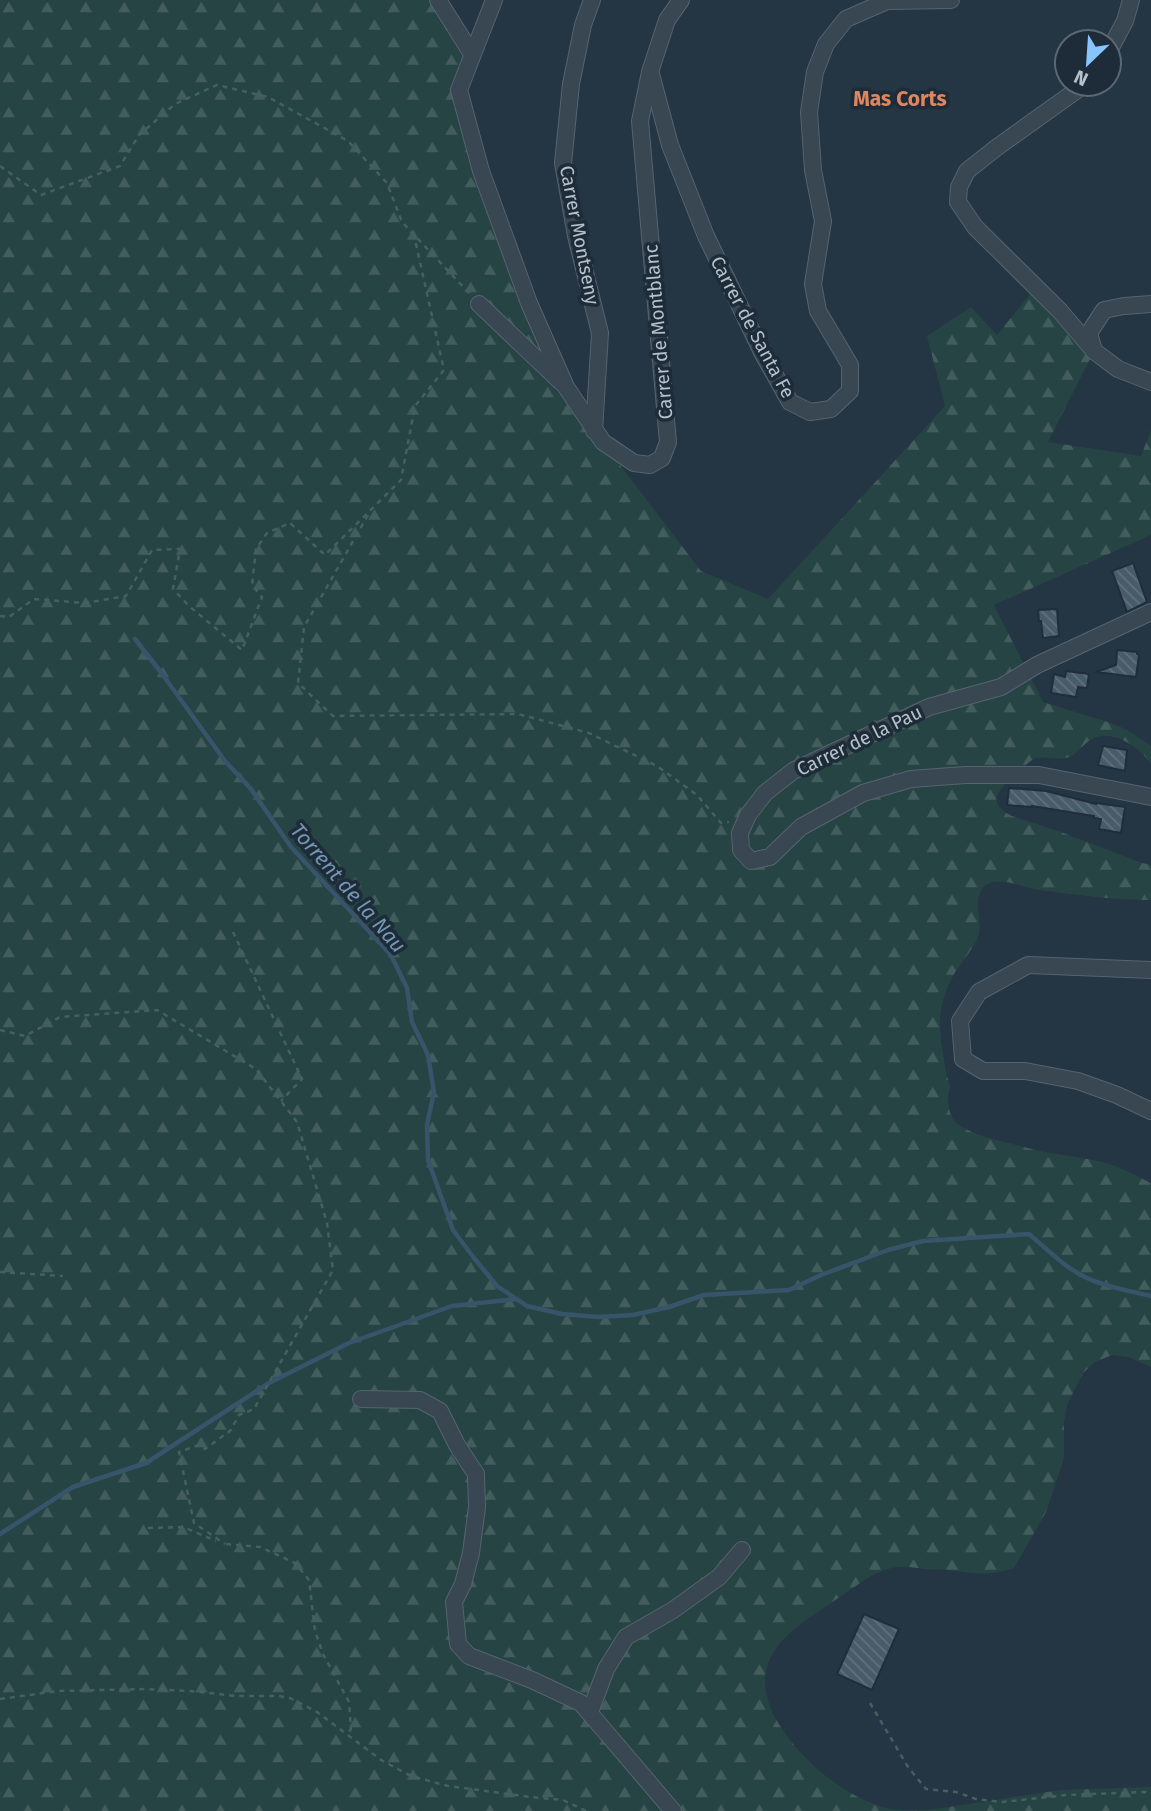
<svg xmlns="http://www.w3.org/2000/svg" width="1151" height="1811" viewBox="0 0 1151 1811" font-family="'Fira Sans',sans-serif">
<defs>
<pattern id="forest-firs" width="22" height="20" patternUnits="userSpaceOnUse" patternTransform="scale(1.75)"><rect width="22" height="20" fill="#264443"/><path d="M5 1l3.5 6h-7zM16 11l3.5 6h-7z" fill="#435d5d"/></pattern>
<pattern id="building-back-hatch" width="6" height="6" patternUnits="userSpaceOnUse" patternTransform="scale(1.75)"><rect width="6" height="6" fill="#485b69"/><path d="M-1 5l2 2M0 0l6 6M5-1l2 2" fill="none" stroke="#60717d"/></pattern>
</defs>
<rect width="100%" height="100%" fill="#243543"/>
<!-- forest -->
<path fill="url(#forest-firs)" d="M0 0H435L472 54 459 90 529 303 594 431 701 571 768 599 945 406 927 336 971 307 997 335 1036 287 1094 351 1048 442 1141 456 1151 430V535L994 605 1043 702 1114 724 1127 730 1151 746V764C1140 747 1112 728 1092 739 1082 744 1077 756 1066 758 1056 760 1044 755 1034 759 1028 762 1023 768 1018 773 1002 787 982 801 1012 816L1061 832 1142 863 1151 865V900C1114 900 1076 895 1040 890 1025 888 1008 879 993 882 969 888 982 918 979 933 977 945 958 966 952 978 934 1012 940 1036 946 1071 946 1076 950 1082 950 1086 950 1090 948 1093 948 1097 948 1107 950 1119 959 1125 974 1135 992 1139 1009 1143 1021 1146 1033 1150 1045 1152 1062 1155 1080 1157 1097 1161 1116 1164 1134 1175 1151 1183V1367L1128 1357 1112 1355 1095 1362 1083 1373 1067 1405 1064 1423V1458L1046 1512 1014 1568C991 1576 974 1574 951 1570 943 1569 933 1570 925 1569 916 1568 906 1566 898 1567 876 1569 855 1587 837 1599 821 1610 804 1620 790 1633 745 1673 768 1717 802 1754 823 1777 859 1803 891 1809 904 1811 916 1811 928 1810L1061 1790 1151 1787V1811H0Z"/>
<g fill="none" stroke-linecap="round" stroke-linejoin="round">
<!-- stream -->
<g stroke="#37546b" stroke-width="4.5">
<path d="M135 639 160 671 225 761 251 789 291 847 391 955 407 988 412 1022 428 1055 434 1092 427 1125 428 1160 453 1230 474 1258 497 1286 527 1306 562 1314 598 1317 633 1315 669 1307 704 1295 789 1290 821 1275 888 1250 923 1241 1029 1234C1047 1249 1065 1268 1087 1278 1106 1287 1130 1291 1151 1296"/>
<path d="M0 1534 73 1487 146 1463 269 1383 349 1343 452 1306 516 1299"/>
</g>
</g>
<!-- building -->
<g fill="url(#building-back-hatch)" stroke="#1f2e3a" stroke-width="2">
<path d="M1133 563 1147 602 1127 612 1112 571Z"/>
<path d="M1057 609 1059 636 1043 638 1041 621H1039L1038 610Z"/>
<path d="M1117 650 1137 652V654L1139 655 1136 677 1096 672 1116 665Z"/>
<path d="M1066 671 1089 674 1087 688 1078 687 1076 697 1051 693 1054 674 1065 677Z"/>
<path d="M1103 746 1127 750 1125 771 1098 765Z"/>
<path d="M1009 788 1046 791 1096 804V803L1125 807 1121 833 1099 829 1101 819 1094 818V816L1032 806V807L1007 805Z"/>
<path d="M864 1614 899 1629 872 1690 837 1674Z"/>
</g>
<g fill="none" stroke-linecap="round" stroke-linejoin="round">
<!-- minor casing -->
<g stroke="#566470" stroke-width="18">
<g id="minor">
<path d="M438 0 472 54"/>
<path d="M494 0 459 90 481 171 529 303 566 387 603 442 634 463 650 465 662 458 668 442 640 121 650 72 667 20 681 0"/>
<path d="M592 0 583 25 571 84 563 163 576 236 600 333 594 431"/>
<path d="M1109 51 1125 21 1131 0"/>
<path d="M651 74 670 145 706 236 763 354 790 402 810 412 831 409 850 391V365L818 311 813 284 823 221 813 170 809 112 815 72 826 44 846 19 887 1 951 0"/>
<path d="M1083 84 1077 90 996 148 967 171 959 187 958 202 975 227 1060 311 1094 351"/>
<path d="M479 304 561 382"/>
<path d="M1151 304 1124 306 1104 310 1089 333 1094 351 1118 369 1151 382"/>
<path d="M1151 612 1037 665 1001 687 929 707 793 771 765 793 748 815 740 833 741 850 751 861 770 857 801 827 863 793 911 779 965 775H1039L1151 797"/>
<path d="M1151 970 1028 965 979 992 960 1021 963 1059 983 1071H1025L1078 1081 1117 1095 1151 1111"/>
<path d="M361 1399 420 1400 440 1411 457 1445 476 1474 477 1507 471 1553 463 1584 454 1602 458 1644 469 1656 532 1680 581 1703 673 1811"/>
<path d="M590 1712 606 1669 626 1637 673 1610 719 1577 742 1550"/>
</g>
</g>
<!-- path -->
<g stroke="#44605f" stroke-width="2.5" stroke-dasharray="5 5" stroke-linecap="butt">
<path d="M0 166 41 195 120 166 139 135 175 104 217 85 268 97 348 141 387 183 402 222 470 294"/>
<path d="M368 515 304 627 298 683 333 716 518 714 589 733 657 766 697 795 721 823 729 822"/>
<path d="M0 616 9 617 34 599 85 603 126 596 152 550 180 549 173 589 189 606 242 650 262 597 252 585 256 549 267 533 290 523 325 555 401 480 415 406 444 370 414 235"/>
<path d="M233 932 302 1079 281 1101"/>
<path d="M0 1030 25 1036 60 1017 157 1010 256 1069 297 1122 327 1223 333 1270 254 1409 239 1415 230 1431 205 1449 199 1445 179 1452 194 1523 225 1544"/>
<path d="M0 1272 63 1276"/>
<path d="M148 1528 183 1527 216 1541"/>
<path d="M226 1544 260 1547 295 1563 309 1580 315 1631 323 1654 349 1702 351 1729 347 1735"/>
<path d="M0 1699 58 1691 146 1689 190 1691 237 1696H279L290 1698 317 1712 381 1760 411 1776 448 1786 531 1797 563 1800 586 1811"/>
<path d="M870 1703 908 1767 926 1789 956 1792 976 1799 1002 1802 1067 1795 1145 1792 1151 1793"/>
</g>
<!-- minor -->
<use href="#minor" stroke="#384752" stroke-width="16"/>
</g>
<g text-anchor="middle" stroke-width="7" stroke-linejoin="round" paint-order="stroke">
<!-- street labels -->
<g font-size="19" fill="#b5c1cc" stroke="#1d2c38">
<text transform="translate(580 235) rotate(79)" y="7">Carrer Montseny</text>
<text transform="translate(753 327) rotate(62)" y="7">Carrer de Santa Fe</text>
<text transform="translate(658 332) rotate(-95)" y="7">Carrer de Montblanc</text>
<text transform="translate(859 740) rotate(-26)" y="7">Carrer de la Pau</text>
</g>
<!-- neighbourhood labels -->
<g font-size="21" font-weight="bold" fill="#de865f" stroke="#1d2c38">
<text x="900" y="106">Mas Corts</text>
</g>
<!-- water labels -->
<g font-size="21" font-style="italic" fill="#7396b2" stroke="#1d2c38">
<text transform="translate(348 888) rotate(49)" y="7">Torrent de la Nau</text>
</g>
</g>
<!-- north arrow -->
<g transform="translate(1088 63) rotate(205)"><circle r="33" fill="#1d2c38" stroke="#5a6873" stroke-width="2"/>
<path d="M0-5L12 26L0 18L-12 26Z" fill="#88c5ff"/>
<text y="-10" font-size="19" font-weight="bold" text-anchor="middle" fill="#b5c1cc">N</text>
</g>
</svg>
